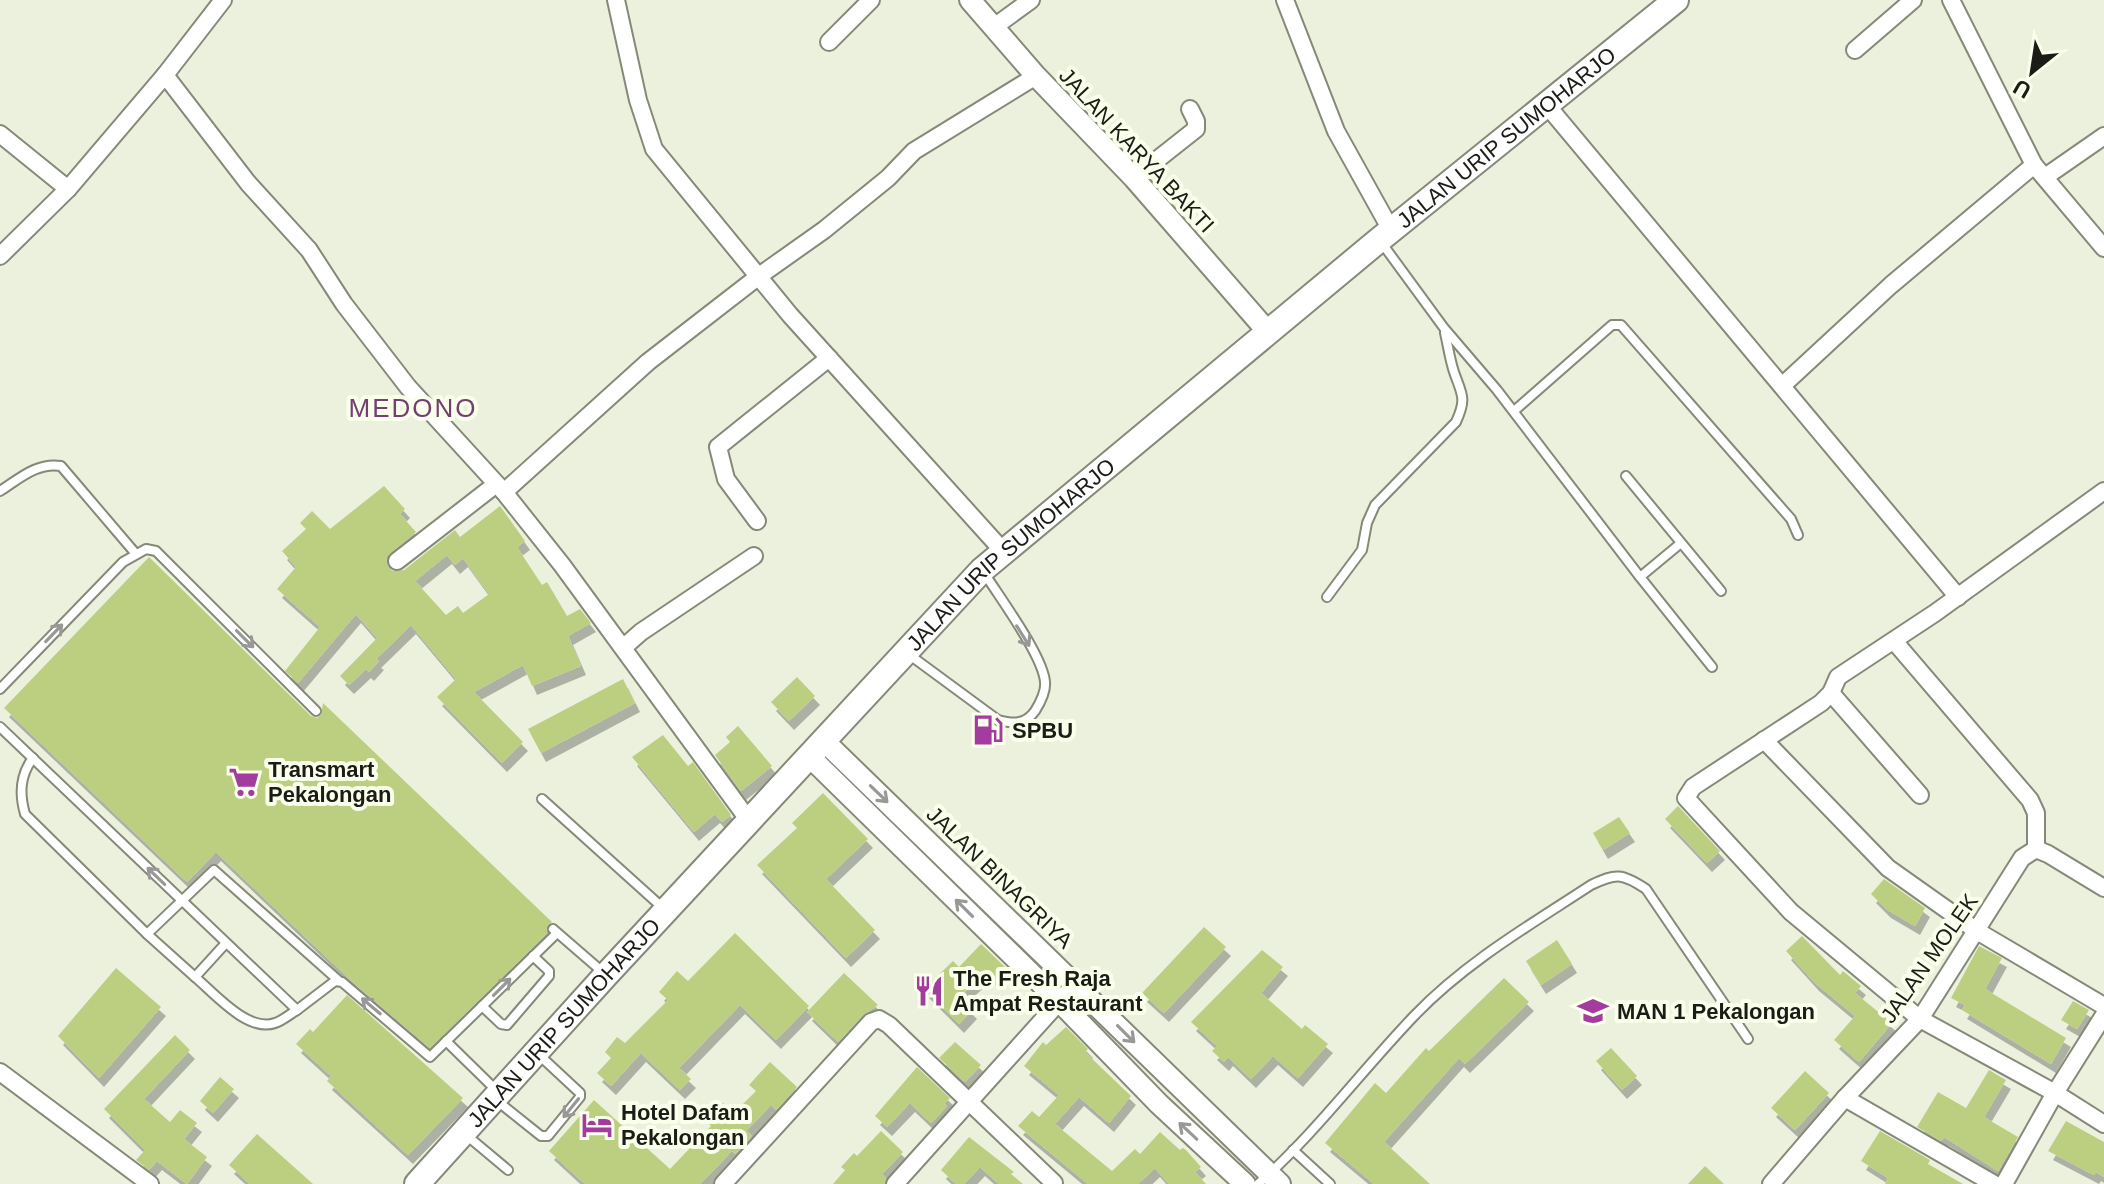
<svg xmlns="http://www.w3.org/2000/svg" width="2104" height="1184" viewBox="0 0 2104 1184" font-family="Helvetica,sans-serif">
<defs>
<filter id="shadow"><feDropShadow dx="5" dy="9" stdDeviation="0" flood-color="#0004"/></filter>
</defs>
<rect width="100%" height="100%" fill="#ecf1de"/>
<!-- building -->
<g fill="#bccf80" fill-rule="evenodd" filter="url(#shadow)">
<path d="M384 486 405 509 400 514 416 532 387 556 386 563 392 571 404 570 455 530 460 537 500 506 525 541 517 547 542 585 547 582 567 616 580 609 591 623 568 636 581 666 532 686 523 665 474 692 523 742 502 763 437 697 456 679 411 625 376 659 379 661 369 672 366 669 349 685 340 676 377 638 356 614 298 683 285 671 320 627 277 589 296 567 282 551 306 529 300 523 312 511 330 529ZM447 555 455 565 463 558 489 594 463 613 458 606 446 615 415 581Z"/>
<path d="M149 557 311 716 317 718 321 715 323 703 552 922 546 927 547 933 430 1048 356 985 216 852 187 882 4 708Z"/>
<path d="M797 677 815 696 789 721 771 702Z"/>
<path d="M623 679 635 703 541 753 528 729Z"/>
<path d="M738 726 772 766 741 791 715 755 730 742 726 737Z"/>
<path d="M663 735 688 766 693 762 731 815 722 822 715 814 694 832 632 757Z"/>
<path d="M823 793 868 839 826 879 875 930 846 958 757 865 797 828 792 823Z"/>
<path d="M1678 806 1720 851 1707 863 1665 819Z"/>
<path d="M1619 817 1630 833 1603 850 1593 833Z"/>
<path d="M1884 879 1925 908 1915 926 1886 909 1871 894Z"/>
<path d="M1204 927 1226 947 1164 1013 1142 993Z"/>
<path d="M735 933 809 1006 776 1040 740 1005 679 1068 691 1079 680 1090 641 1053 611 1086 597 1073 611 1058 605 1052 617 1037 625 1043 668 1000 659 992 677 971 688 981Z"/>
<path d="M1802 936 1840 975 1843 971 1861 986 1855 993 1892 1023 1859 1062 1834 1040 1855 1016 1814 982 1786 951Z"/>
<path d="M1557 940 1572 964 1541 985 1526 961Z"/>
<path d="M981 944 1005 967 994 979 986 972 959 997 972 1010 959 1024 924 989 953 961 959 967Z"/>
<path d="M1979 946 2002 958 1985 989 2066 1038 2051 1064 1962 1010 1965 1005 1951 998Z"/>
<path d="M1262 950 1283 967 1261 993 1302 1029 1305 1025 1328 1044 1298 1078 1273 1056 1251 1079 1228 1057 1224 1062 1212 1051 1217 1046 1191 1022Z"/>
<path d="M116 968 161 1007 99 1078 58 1036Z"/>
<path d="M844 973 878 1005 863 1015 838 1042 807 1012Z"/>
<path d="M1504 978 1529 1002 1465 1064 1459 1058 1384 1142 1430 1184H1374L1325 1143 1375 1083 1386 1093 1426 1048 1429 1051Z"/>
<path d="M347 995 463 1098 408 1155 327 1081 331 1076 296 1044 310 1029 313 1032Z"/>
<path d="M2073 1001 2089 1010 2077 1029 2061 1020Z"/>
<path d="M1066 1027 1088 1049 1085 1052 1131 1096 1109 1123 1079 1097 1055 1124 1112 1171 1135 1149 1140 1154 1160 1132 1180 1150 1183 1148 1186 1150 1201 1167 1195 1172 1206 1184H1169L1155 1168 1138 1184H1088L1018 1126 1032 1111 1039 1117 1059 1095 1024 1066 1043 1042 1046 1045Z"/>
<path d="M175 1035 190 1050 144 1099 170 1122 180 1110 197 1123 184 1139 207 1157 187 1184 157 1161 149 1170 136 1160 145 1150 104 1109Z"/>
<path d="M955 1042 981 1065 965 1082 939 1058Z"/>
<path d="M1611 1048 1637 1076 1622 1090 1596 1061Z"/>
<path d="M770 1062 797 1087 776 1110 771 1105 746 1131 752 1136 735 1154 732 1151 700 1184H585L549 1151 594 1100 670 1169 711 1126 706 1121 723 1103 734 1113 756 1091 749 1085Z"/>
<path d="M917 1067 950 1098 944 1104 947 1106 931 1123 910 1103 887 1127 875 1116Z"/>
<path d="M1989 1070 2006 1080 1984 1117 2018 1137 1998 1171 1944 1137 1941 1141 1917 1127 1938 1092 1966 1108Z"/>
<path d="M1805 1071 1829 1093 1795 1130 1771 1108Z"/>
<path d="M220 1077 234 1089 213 1113 200 1101Z"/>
<path d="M2066 1121 2104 1142V1177L2096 1172 2094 1175 2048 1151Z"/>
<path d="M881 1131 903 1152 882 1174 886 1178 884 1184H833L845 1170 841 1167 854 1153 857 1156Z"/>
<path d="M1880 1131 1930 1160 1928 1164 1963 1184H1885L1888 1178 1861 1161Z"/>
<path d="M257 1134 313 1184H250L229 1165Z"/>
<path d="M969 1137 1014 1172 1011 1174 1023 1184H999L980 1167 964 1184H956L941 1170Z"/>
<path d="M1705 1166 1724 1184H1688Z"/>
</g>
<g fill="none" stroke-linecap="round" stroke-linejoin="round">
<!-- service casing -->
<g stroke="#858978" stroke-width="12">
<g id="service">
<path d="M1381 242 1444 328 1497 390 1640 577 1712 667"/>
<path d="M1514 411 1612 325H1621L1791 519 1798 535"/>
<path d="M1626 476 1721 591"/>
<path d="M0 491C19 479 37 462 61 466L136 554"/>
<path d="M1640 577 1681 543"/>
<path d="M1327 597 1362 550 1367 523 1375 505 1456 422C1467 398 1462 395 1454 372 1450 360 1448 346 1445 333"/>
<path d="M907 653 998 720C1013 724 1025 725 1035 711 1040 703 1046 691 1045 682 1043 656 1000 598 985 574"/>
<path d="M0 689 123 562 146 549 156 551 316 711"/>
<path d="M0 727 297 1010 335 981 342 982 430 1057 557 933"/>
<path d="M33 758C20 775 19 793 25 814L147 934 214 870 338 980"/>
<path d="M542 799 663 908"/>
<path d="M553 929 605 974"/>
<path d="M147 934 195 977 226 943"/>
<path d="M195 977C214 993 248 1033 275 1023 282 1021 290 1014 297 1010"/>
<path d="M482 1006 501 1024 507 1025 549 976V971L533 956"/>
<path d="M446 1041 497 1091"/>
<path d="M496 1100 541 1136H548L580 1097V1093L537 1053"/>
<path d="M465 1134 508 1170"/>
<path d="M1293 1150 1330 1184"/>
<path d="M1258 1184C1316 1133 1362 1070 1415 1015 1466 962 1530 925 1591 885 1616 873 1622 873 1646 889L1748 1039"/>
</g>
</g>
<!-- minor casing -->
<g stroke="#858978" stroke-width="20">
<g id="minor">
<path d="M616 0 638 100 654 149 790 315 1003 551"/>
<path d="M1285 0 1336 131 1391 230"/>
<path d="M1951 0 2034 165 2104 248"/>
<path d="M994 27 1031 0"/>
<path d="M829 42 871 0"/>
<path d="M1855 50 1913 0"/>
<path d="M165 75 248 183 309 250 344 304 408 387 504 492 562 565 750 822"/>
<path d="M1545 103 1958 597"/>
<path d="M0 134 68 189"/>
<path d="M2045 177 2104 136"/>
<path d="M1134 178 1196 129V121L1190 109"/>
<path d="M0 256 68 189 165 75 223 0"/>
<path d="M1782 386 1891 285 2034 165"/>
<path d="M2104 491 1935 613 1838 677 1831 693 1821 703 1693 787 1686 798 1791 912 1920 1019 2055 1093 2104 1124"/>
<path d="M504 492 648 362 759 276 824 230 888 178 914 151 1036 76"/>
<path d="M757 521 726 479 718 447 829 358"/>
<path d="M397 561 495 485"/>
<path d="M1894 641 2030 800 2036 813V849"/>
<path d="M624 647 641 632 754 556"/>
<path d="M1831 693 1920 795"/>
<path d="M1764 740 1888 868 1977 931 2104 1006"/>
<path d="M0 1072 150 1184"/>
<path d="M1845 1098 1994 1184"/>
<path d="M723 1184 871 1022 879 1019 889 1025 1054 1183"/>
<path d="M895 1184 1076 983"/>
<path d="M1771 1184 1845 1098 1920 1019 2022 858 2036 849 2048 854 2104 888"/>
<path d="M2004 1184 2055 1093 2104 1015"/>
</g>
</g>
<!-- tertiary casing -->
<g stroke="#858978" stroke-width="24">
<g id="tertiary">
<path d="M970 0 1036 76 1134 178 1268 332"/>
<path d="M823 740 1280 1184"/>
<path d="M810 757 1059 1001 1159 1104 1245 1184"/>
</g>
</g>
<!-- secondary casing -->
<g stroke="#858978" stroke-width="28">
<g id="secondary">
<path id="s1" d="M417 1184 606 975 982 570 1379 240 1676 0"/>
</g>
</g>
<!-- service -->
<use href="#service" stroke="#fff" stroke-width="8"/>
<!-- minor -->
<use href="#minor" stroke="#fff" stroke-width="16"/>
<!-- tertiary -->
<use href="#tertiary" stroke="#fff" stroke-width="20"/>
<!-- secondary -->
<use href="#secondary" stroke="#fff" stroke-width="24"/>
</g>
<!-- one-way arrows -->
<defs><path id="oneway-shaft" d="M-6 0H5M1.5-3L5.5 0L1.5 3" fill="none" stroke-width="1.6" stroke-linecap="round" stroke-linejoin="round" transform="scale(2)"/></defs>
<g stroke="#989996">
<use href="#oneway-shaft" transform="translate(54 633) rotate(-46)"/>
<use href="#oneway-shaft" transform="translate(1023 636) rotate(58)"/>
<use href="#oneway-shaft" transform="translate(245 639) rotate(45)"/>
<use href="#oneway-shaft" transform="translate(879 794) rotate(44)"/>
<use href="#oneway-shaft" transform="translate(156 876) rotate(-136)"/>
<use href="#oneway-shaft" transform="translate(964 908) rotate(-135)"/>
<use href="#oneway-shaft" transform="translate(502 987) rotate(-45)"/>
<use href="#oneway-shaft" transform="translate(371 1006) rotate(-140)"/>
<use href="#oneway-shaft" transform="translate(1126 1034) rotate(45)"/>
<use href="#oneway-shaft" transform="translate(571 1108) rotate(129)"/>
<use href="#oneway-shaft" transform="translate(1188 1131) rotate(-137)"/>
</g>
<!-- icons -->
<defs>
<g id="fuel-bare" transform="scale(2.4)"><path d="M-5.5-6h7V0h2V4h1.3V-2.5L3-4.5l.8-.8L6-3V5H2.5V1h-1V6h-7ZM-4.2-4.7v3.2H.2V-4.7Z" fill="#a43c9f" stroke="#f9ffeb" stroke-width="2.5" paint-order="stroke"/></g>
<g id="supermarket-bare" transform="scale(2.4)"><path d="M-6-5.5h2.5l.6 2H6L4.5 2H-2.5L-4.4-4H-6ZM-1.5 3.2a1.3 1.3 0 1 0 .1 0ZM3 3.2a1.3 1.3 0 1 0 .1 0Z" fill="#a43c9f" stroke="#f9ffeb" stroke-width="2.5" paint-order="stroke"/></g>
<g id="restaurant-bare" transform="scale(2.4)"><path d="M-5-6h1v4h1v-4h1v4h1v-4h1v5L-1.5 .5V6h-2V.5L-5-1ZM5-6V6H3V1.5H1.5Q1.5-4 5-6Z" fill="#a43c9f" stroke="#f9ffeb" stroke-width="2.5" paint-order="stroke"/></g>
<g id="school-bare" transform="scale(2.4)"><path d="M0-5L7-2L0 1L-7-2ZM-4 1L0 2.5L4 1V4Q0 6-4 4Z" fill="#a43c9f" stroke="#f9ffeb" stroke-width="2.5" paint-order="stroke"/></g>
<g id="hotel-bare" transform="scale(2.4)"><path d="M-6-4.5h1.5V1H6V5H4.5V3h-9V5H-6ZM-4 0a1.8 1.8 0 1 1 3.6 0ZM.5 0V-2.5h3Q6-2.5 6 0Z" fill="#a43c9f" stroke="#f9ffeb" stroke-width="2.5" paint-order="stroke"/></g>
</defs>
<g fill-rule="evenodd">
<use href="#fuel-bare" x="988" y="730"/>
<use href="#supermarket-bare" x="244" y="782"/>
<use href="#restaurant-bare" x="929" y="991"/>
<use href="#school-bare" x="1593" y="1011"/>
<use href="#hotel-bare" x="597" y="1125"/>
</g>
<g text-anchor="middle" stroke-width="8" stroke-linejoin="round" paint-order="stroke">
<!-- street labels -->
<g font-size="22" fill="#1b1c16" stroke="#f9ffeb">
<text dy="8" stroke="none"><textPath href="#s1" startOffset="1514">JALAN URIP SUMOHARJO</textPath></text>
<text transform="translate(1137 150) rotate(47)" y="8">JALAN KARYA BAKTI</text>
<text dy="8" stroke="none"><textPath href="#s1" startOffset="866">JALAN URIP SUMOHARJO</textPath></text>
<text transform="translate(1000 877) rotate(44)" y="8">JALAN BINAGRIYA</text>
<text transform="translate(1929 958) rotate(-55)" y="8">JALAN MOLEK</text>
<text dy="8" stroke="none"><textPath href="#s1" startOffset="218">JALAN URIP SUMOHARJO</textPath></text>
</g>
<!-- poi labels -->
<g font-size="22" font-weight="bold" fill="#1b1c16" stroke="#f9ffeb" text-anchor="start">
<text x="1012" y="738">SPBU</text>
<text x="268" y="777">Transmart<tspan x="268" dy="25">Pekalongan</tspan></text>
<text x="953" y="986">The Fresh Raja<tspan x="953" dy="25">Ampat Restaurant</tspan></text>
<text x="1617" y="1019">MAN 1 Pekalongan</text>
<text x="621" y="1120">Hotel Dafam<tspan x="621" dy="25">Pekalongan</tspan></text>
</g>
<!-- quarter labels -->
<g font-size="26" letter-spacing="2" fill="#733f70" stroke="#f9ffeb">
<text x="413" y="417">MEDONO</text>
</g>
</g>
<!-- north arrow -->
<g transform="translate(2032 72) rotate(210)" stroke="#f9ffeb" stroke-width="6" paint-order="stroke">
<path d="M0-6L14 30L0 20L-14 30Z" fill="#1b1c16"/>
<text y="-12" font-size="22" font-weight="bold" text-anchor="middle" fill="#1b1c16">U</text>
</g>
</svg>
